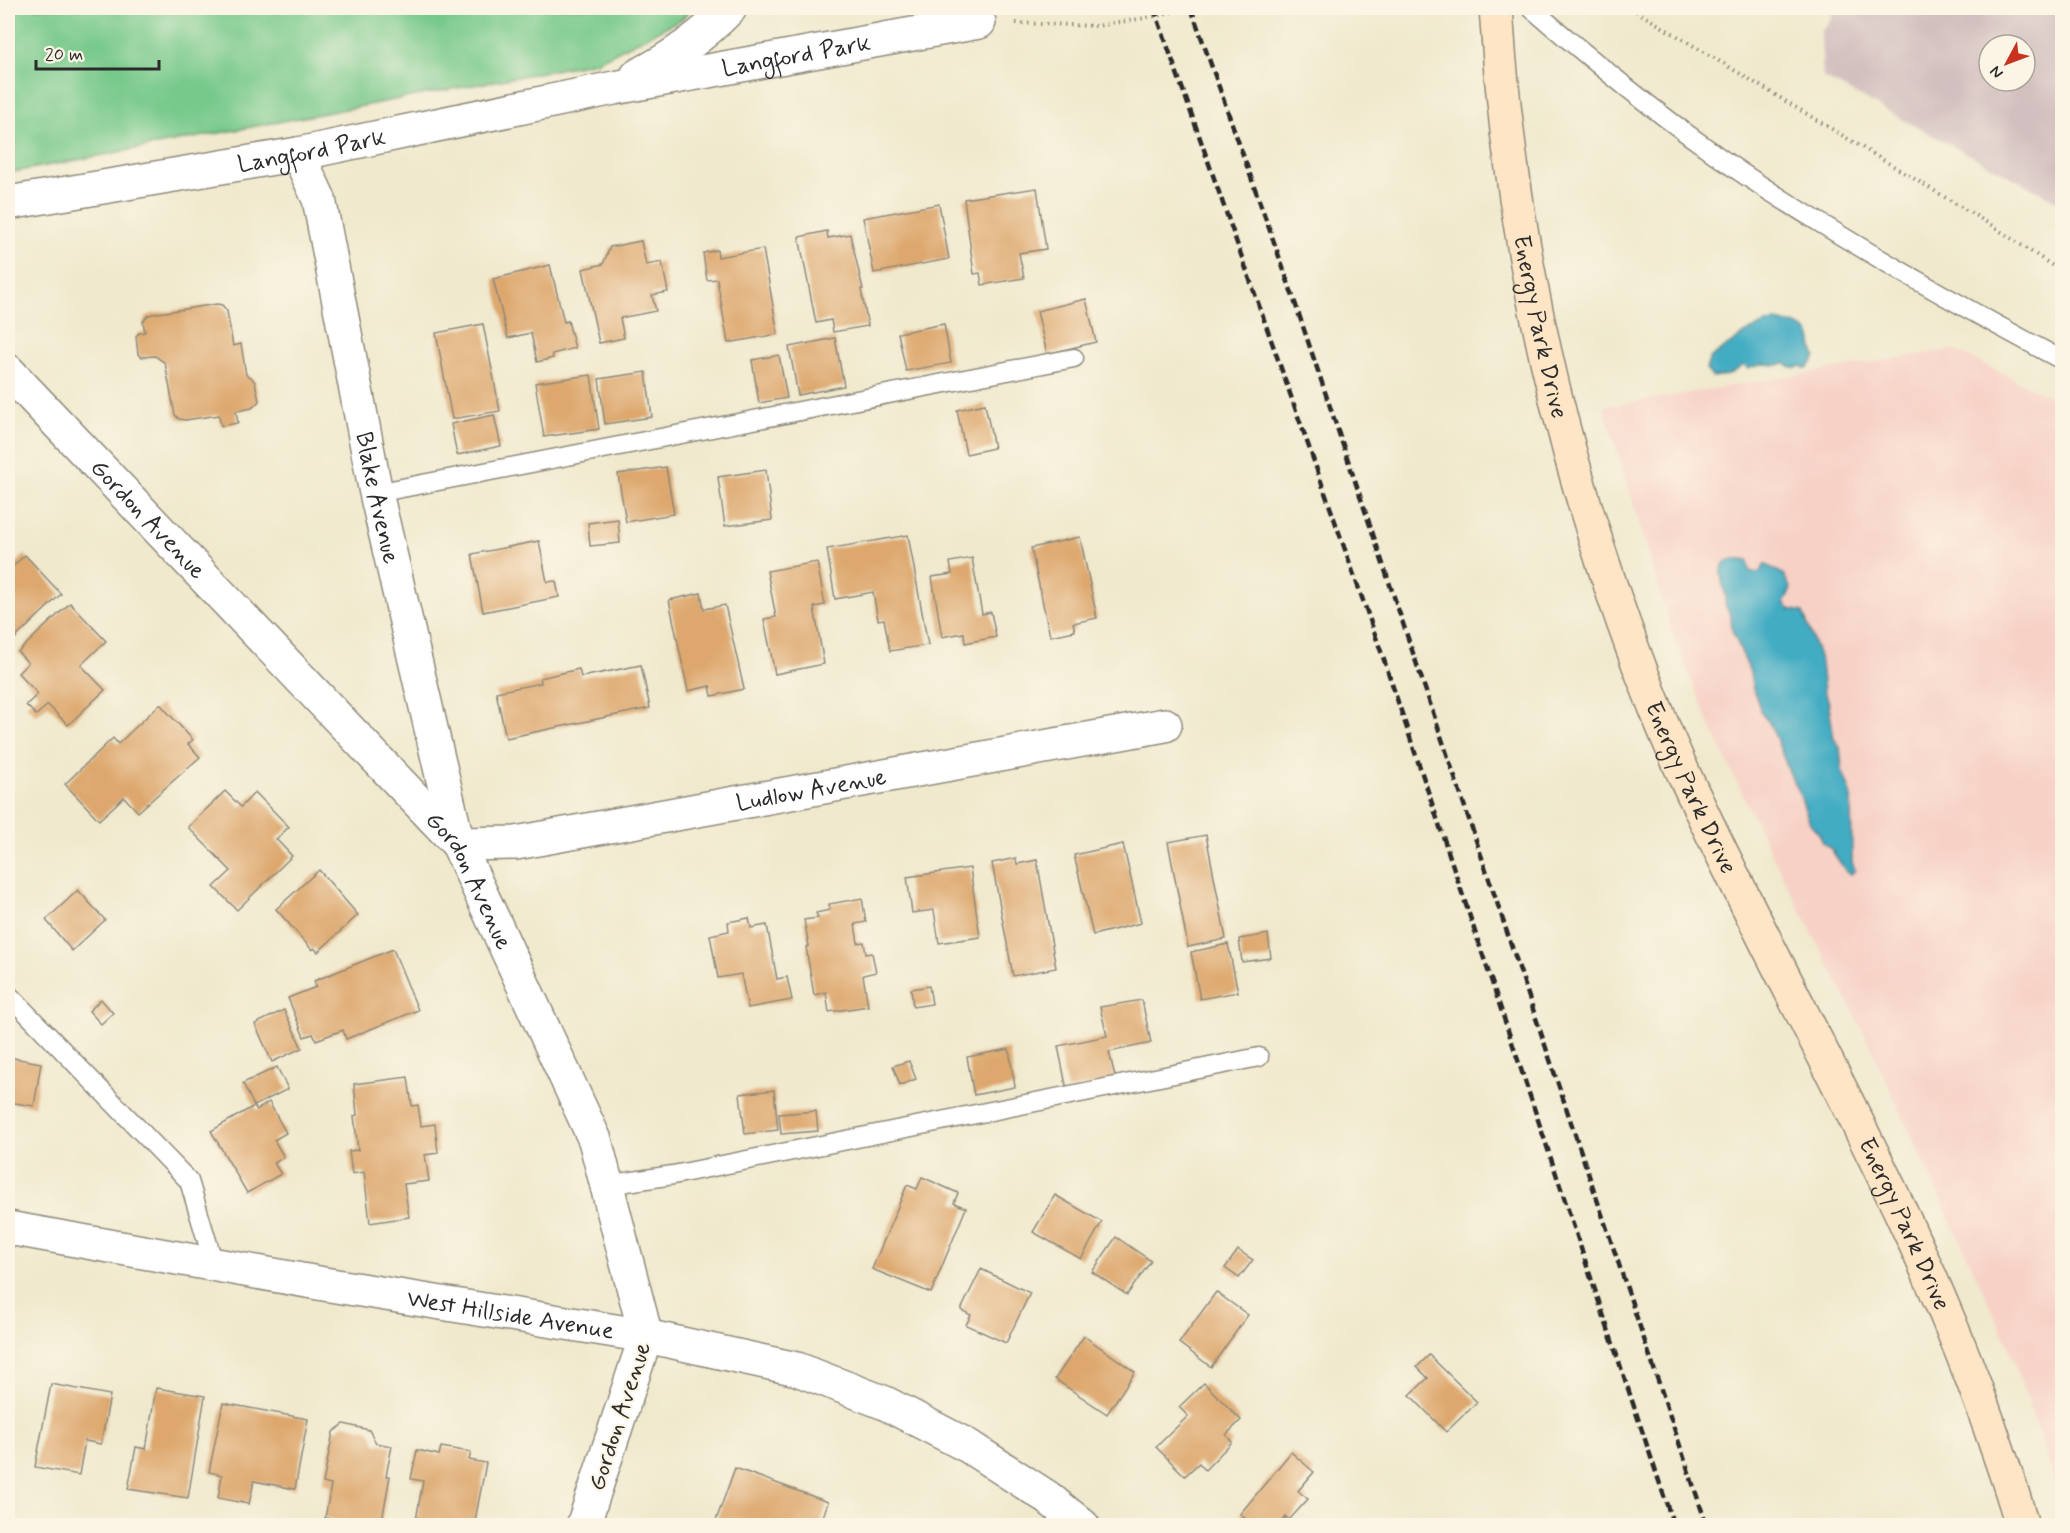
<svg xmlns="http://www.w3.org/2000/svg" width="2070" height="1533" viewBox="0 0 2070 1533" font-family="Mynerve,sans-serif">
<rect width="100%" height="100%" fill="#fcf5e5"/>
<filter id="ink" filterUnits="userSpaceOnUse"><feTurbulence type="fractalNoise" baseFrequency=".0167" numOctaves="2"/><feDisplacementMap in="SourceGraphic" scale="12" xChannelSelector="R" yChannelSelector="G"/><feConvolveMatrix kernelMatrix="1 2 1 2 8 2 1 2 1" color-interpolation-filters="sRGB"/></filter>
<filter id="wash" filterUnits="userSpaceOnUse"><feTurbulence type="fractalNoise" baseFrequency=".008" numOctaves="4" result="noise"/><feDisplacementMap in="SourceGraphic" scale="24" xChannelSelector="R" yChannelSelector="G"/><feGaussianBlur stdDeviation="1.35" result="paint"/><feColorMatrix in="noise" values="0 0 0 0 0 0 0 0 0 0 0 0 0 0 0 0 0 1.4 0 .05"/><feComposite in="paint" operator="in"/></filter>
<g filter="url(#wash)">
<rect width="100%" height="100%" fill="#f0e9cd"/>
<!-- built -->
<path fill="#f7d1c6" d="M1953 349 2062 403V1502L2009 1347 1868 1041 1770 851 1711 728 1673 635 1604 407Z"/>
<!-- industrial -->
<path fill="#d2bfbf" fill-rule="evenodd" d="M1834 8H2062V204L1823 77 1821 32 1830 20ZM1989 45H2025V81H1989Z"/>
<!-- green -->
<path fill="#77c98b" stroke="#517a5b" stroke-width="1.5" d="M8 8H691L682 19 596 62 8 173Z"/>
<!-- water -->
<g fill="#43acc3" stroke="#376c77" stroke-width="1.5">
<path d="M1775 321C1787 323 1806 324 1811 337 1813 344 1812 350 1816 357L1807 369 1801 366C1794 369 1790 367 1784 363L1778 365 1763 364 1748 369 1744 365 1729 375 1712 377 1706 369 1710 358 1743 335 1755 328Z"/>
<path d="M1733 559 1748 561 1750 571 1756 573 1761 571 1765 564 1783 574 1791 589 1784 603 1789 609 1803 612 1821 663 1824 692 1828 699 1834 739 1840 747 1842 770 1851 793 1852 862 1855 870 1851 874 1845 870 1831 849 1823 843 1820 835 1810 823 1797 787 1792 779 1774 733 1769 722 1762 714 1752 685 1750 672 1732 630 1731 616 1725 605 1726 596 1723 587 1721 572 1724 563Z"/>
</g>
<g id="blocks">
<!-- building -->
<g fill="#dda76d">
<path d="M1037 188 1046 249 1019 253 1024 278 982 285 980 273 974 274 964 199Z"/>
<path d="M939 204 949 259 874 273 863 218Z"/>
<path d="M827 231 828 238 850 234 863 289H861L868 326 833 332 831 320 816 323 799 237Z"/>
<path d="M641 241 646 265 662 262 668 292 652 295 656 311 620 318 624 338 599 343 583 269 603 264 610 247Z"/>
<path d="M763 249 778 334 728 343 717 279 707 280 703 253 717 250 718 257Z"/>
<path d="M550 265 564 322 568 321 575 348 552 354 553 358 537 362 531 333 508 338 493 279Z"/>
<path d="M1086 299 1096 342 1047 354 1037 311Z"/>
<path d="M217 304 222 305 227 311 233 346 241 344 246 375 251 377 255 382 259 401 252 408 236 411 238 423 221 426 219 415 185 420 179 419 175 415 165 363 155 356 141 357 138 354 136 336 139 333 145 332 143 322 147 316 152 314Z"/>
<path d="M483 324 500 411 452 419 436 333Z"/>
<path d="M944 324 951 363 906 371 898 333Z"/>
<path d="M835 338 844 386 798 395 789 347Z"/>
<path d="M779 355 787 398 759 403 752 360Z"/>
<path d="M646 372 652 417 605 424 599 379Z"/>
<path d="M591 375 599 429 544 437 535 383Z"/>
<path d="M985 404 994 448 966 454 957 410Z"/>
<path d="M494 415 501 446 457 455 451 424Z"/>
<path d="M666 467 674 514 626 522 618 474Z"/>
<path d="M766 470 772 520 725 526 718 477Z"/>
<path d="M618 519 620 543 590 546 588 523Z"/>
<path d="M908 535 928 645 890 651 884 619 878 620 873 592 835 599 827 549Z"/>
<path d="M1080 537 1097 618 1073 623 1075 631 1050 636 1031 548Z"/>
<path d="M539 541 547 582 556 581 559 597 483 612 472 554Z"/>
<path d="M25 555 61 594 11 642 8 638V571Z"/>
<path d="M972 558 982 614 991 612 996 637 965 643 964 633 942 637 932 577 952 574 950 562Z"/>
<path d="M817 562 825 605 814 607 824 664 775 674 764 619 776 617 767 571Z"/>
<path d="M701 593 704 609 725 605 744 689 712 696 710 686 688 691 669 600Z"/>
<path d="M70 603 106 641 81 665 105 690 68 725 48 705 36 715 26 705 38 694 18 673 28 663 18 652Z"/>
<path d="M641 665 650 708 506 738 496 692 541 683 540 678 579 669 581 677Z"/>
<path d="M160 704 193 740 188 744 200 757 138 812 124 797 99 820 65 784 113 738 118 744Z"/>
<path d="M225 791 241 807 255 792 289 827 276 839 292 856 237 910 214 887 231 871 188 827Z"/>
<path d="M1206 835 1226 939 1188 947 1168 842Z"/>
<path d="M1123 844 1141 923 1093 935 1074 855Z"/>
<path d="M1016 858 1017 864 1037 860 1056 968 1013 976 992 863Z"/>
<path d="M970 868 980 937 939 943 934 910 912 913 907 877Z"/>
<path d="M319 870 358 915 318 952 314 948 312 950 276 909Z"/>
<path d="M78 890 105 920 72 951 46 920Z"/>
<path d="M862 898 866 922 855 924 858 943 864 942 866 954 872 953 876 972 863 975 868 1006 829 1012 826 992 814 995 806 947 809 946 804 920 818 918 816 913 830 910 829 904Z"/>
<path d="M749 918 751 928 767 925 777 979 787 977 792 1000 748 1008 741 974 718 978 710 935 729 931 728 922Z"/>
<path d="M1268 934 1271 958 1242 962 1239 939Z"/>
<path d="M1228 944 1238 992 1200 999 1191 952Z"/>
<path d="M393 949 418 1010 346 1039 343 1030 316 1040 313 1034 304 1037 288 998 316 987 314 981Z"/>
<path d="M929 986 932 1004 913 1007 911 989Z"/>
<path d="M101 999 113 1013 101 1024 89 1011Z"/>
<path d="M1142 1000 1151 1043 1109 1052 1116 1080 1067 1090 1058 1046 1107 1036 1100 1007Z"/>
<path d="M284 1010 302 1048 272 1062 255 1024Z"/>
<path d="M1009 1049 1015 1087 974 1095 967 1057Z"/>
<path d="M8 1057 41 1063 34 1106 8 1102Z"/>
<path d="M909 1061 916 1079 900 1085 893 1066Z"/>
<path d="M277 1067 288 1089 254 1106 243 1083Z"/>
<path d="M408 1077 412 1106 418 1105 421 1126 435 1124 438 1153 425 1155 429 1181 404 1184 409 1217 370 1223 364 1172 352 1174 349 1151 358 1150 354 1116 357 1115 354 1084Z"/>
<path d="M774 1090 778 1130 745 1134 740 1094Z"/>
<path d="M269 1102 286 1133 274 1140 284 1157 274 1163 281 1174 247 1193 211 1131 254 1106 257 1110Z"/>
<path d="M816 1111 818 1131 781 1134 779 1114Z"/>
<path d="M922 1177 958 1193 954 1203 966 1208 931 1293 872 1269 907 1185 917 1189Z"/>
<path d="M1055 1195 1102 1222 1081 1259 1033 1232Z"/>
<path d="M1116 1237 1151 1261 1127 1295 1092 1272Z"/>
<path d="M1238 1250 1253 1260 1239 1278 1225 1268Z"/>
<path d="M981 1269 1030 1293 1006 1343 966 1325 971 1315 961 1310Z"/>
<path d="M1216 1292 1248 1315 1211 1367 1179 1343Z"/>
<path d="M1084 1336 1135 1372 1107 1414 1055 1379Z"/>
<path d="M1429 1355 1477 1402 1446 1432 1410 1395 1428 1378 1417 1367Z"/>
<path d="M1204 1383 1241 1420 1226 1435 1232 1442 1205 1470 1199 1463 1185 1476 1156 1447 1188 1416 1179 1407Z"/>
<path d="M51 1384 110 1395 101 1444 85 1441 79 1475 35 1467Z"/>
<path d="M156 1388 205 1396 188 1498 128 1489 136 1447 146 1449Z"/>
<path d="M223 1403 308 1419 295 1489 254 1481 249 1504 218 1498 222 1475 209 1472Z"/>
<path d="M344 1424 369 1430 376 1443 392 1446 386 1476H390L381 1526H364L325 1518 331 1485 323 1483 333 1432Z"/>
<path d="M441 1447 471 1452 469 1460 486 1463 474 1526H415L423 1481 411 1479 417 1450 439 1455Z"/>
<path d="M1291 1452 1314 1472 1298 1491 1308 1499 1289 1520 1286 1517 1279 1526H1254L1240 1514Z"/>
<path d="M735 1468 828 1502 820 1526H714Z"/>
</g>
</g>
</g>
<g filter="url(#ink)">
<use href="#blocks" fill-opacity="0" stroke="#8e8a7c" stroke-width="1.5"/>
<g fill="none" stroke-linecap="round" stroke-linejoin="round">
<!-- lane casing -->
<g stroke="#8e8a7c" stroke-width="21">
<g id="lane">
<path d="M1531 8C1588 57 1646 105 1708 149 1744 176 1783 200 1822 224 1900 272 1981 317 2062 360"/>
<path d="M376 493 1074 358"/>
<path d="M8 994 189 1181 214 1264"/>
<path d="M607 1185 673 1175 1259 1057"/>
</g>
</g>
<!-- street casing -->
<g stroke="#8e8a7c" stroke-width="36">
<g id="street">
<path d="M637 76C670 59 704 35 730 8"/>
<path id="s1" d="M298 154 319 199 376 493 458 844"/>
<path id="s2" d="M8 203 298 154 614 88 979 22"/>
<path id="s3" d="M8 371 458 844 595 1140 646 1336 583 1526"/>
<path id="s4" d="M458 844 516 843 1165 725"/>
<path id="s5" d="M8 1228 324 1284 646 1336 797 1369 885 1403 968 1446 1047 1497 1083 1526"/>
</g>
</g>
<!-- secondary casing -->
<g stroke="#8e8a7c" stroke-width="36">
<g id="secondary">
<path id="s6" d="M1496 8C1508 208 1549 406 1614 596 1636 660 1660 724 1689 785 1792 1006 1919 1216 1997 1448 2006 1474 2015 1499 2022 1526"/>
</g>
</g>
<!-- path -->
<g stroke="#8e8a7c" stroke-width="4" stroke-dasharray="1.5 4.5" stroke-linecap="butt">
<path d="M1631 8 1991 225 2062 272"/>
<path d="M1016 23 1097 26 1157 16 1187 8"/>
</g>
<!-- lane -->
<use href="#lane" stroke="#fff" stroke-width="18"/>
<!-- street -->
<use href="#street" stroke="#fff" stroke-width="33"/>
<!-- secondary -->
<use href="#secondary" stroke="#fee5c5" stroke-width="33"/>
<!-- rail -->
<g stroke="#2b2b2b" stroke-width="4.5" stroke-dasharray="9 4.5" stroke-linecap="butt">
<path d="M1154 8 1384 660 1674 1526"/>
<path d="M1191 8 1287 279 1707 1526"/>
</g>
</g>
</g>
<g text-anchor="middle" stroke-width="4.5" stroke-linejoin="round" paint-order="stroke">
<!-- street labels -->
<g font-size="24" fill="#2b2b2b" stroke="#fcf5e5">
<text dy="8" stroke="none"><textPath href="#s2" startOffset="802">Langford Park</textPath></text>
<text dy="8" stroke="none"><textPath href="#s2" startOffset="308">Langford Park</textPath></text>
<text dy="8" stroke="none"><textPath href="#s6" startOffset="322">Energy Park Drive</textPath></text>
<text dy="8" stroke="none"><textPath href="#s1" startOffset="354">Blake Avenue</textPath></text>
<text dy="8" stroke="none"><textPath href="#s3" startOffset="204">Gordon Avenue</textPath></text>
<text dy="8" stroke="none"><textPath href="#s6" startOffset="808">Energy Park Drive</textPath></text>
<text dy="8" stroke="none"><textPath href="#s4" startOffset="358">Ludlow Avenue</textPath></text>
<text dy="8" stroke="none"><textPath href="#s3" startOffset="690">Gordon Avenue</textPath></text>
<text dy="8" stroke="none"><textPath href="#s6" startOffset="1294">Energy Park Drive</textPath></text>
<text dy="8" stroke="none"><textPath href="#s5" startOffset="510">West Hillside Avenue</textPath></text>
<text transform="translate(619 1416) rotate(-72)" y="8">Gordon Avenue</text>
</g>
</g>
<!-- margin -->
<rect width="2070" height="1533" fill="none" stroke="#fcf5e5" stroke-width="30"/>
<!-- north arrow -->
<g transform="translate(2007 63) rotate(229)"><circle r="28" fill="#fcf5e5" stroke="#a8a49b" stroke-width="1.5"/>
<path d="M0-4.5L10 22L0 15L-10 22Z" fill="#c8321e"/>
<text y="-9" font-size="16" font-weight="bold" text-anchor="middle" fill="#2b2b2b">N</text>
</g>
<!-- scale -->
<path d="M36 60v9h123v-9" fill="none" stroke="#2b2b2b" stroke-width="3"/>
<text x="45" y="60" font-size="18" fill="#2b2b2b" stroke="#fcf5e5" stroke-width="4.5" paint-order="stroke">20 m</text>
</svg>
